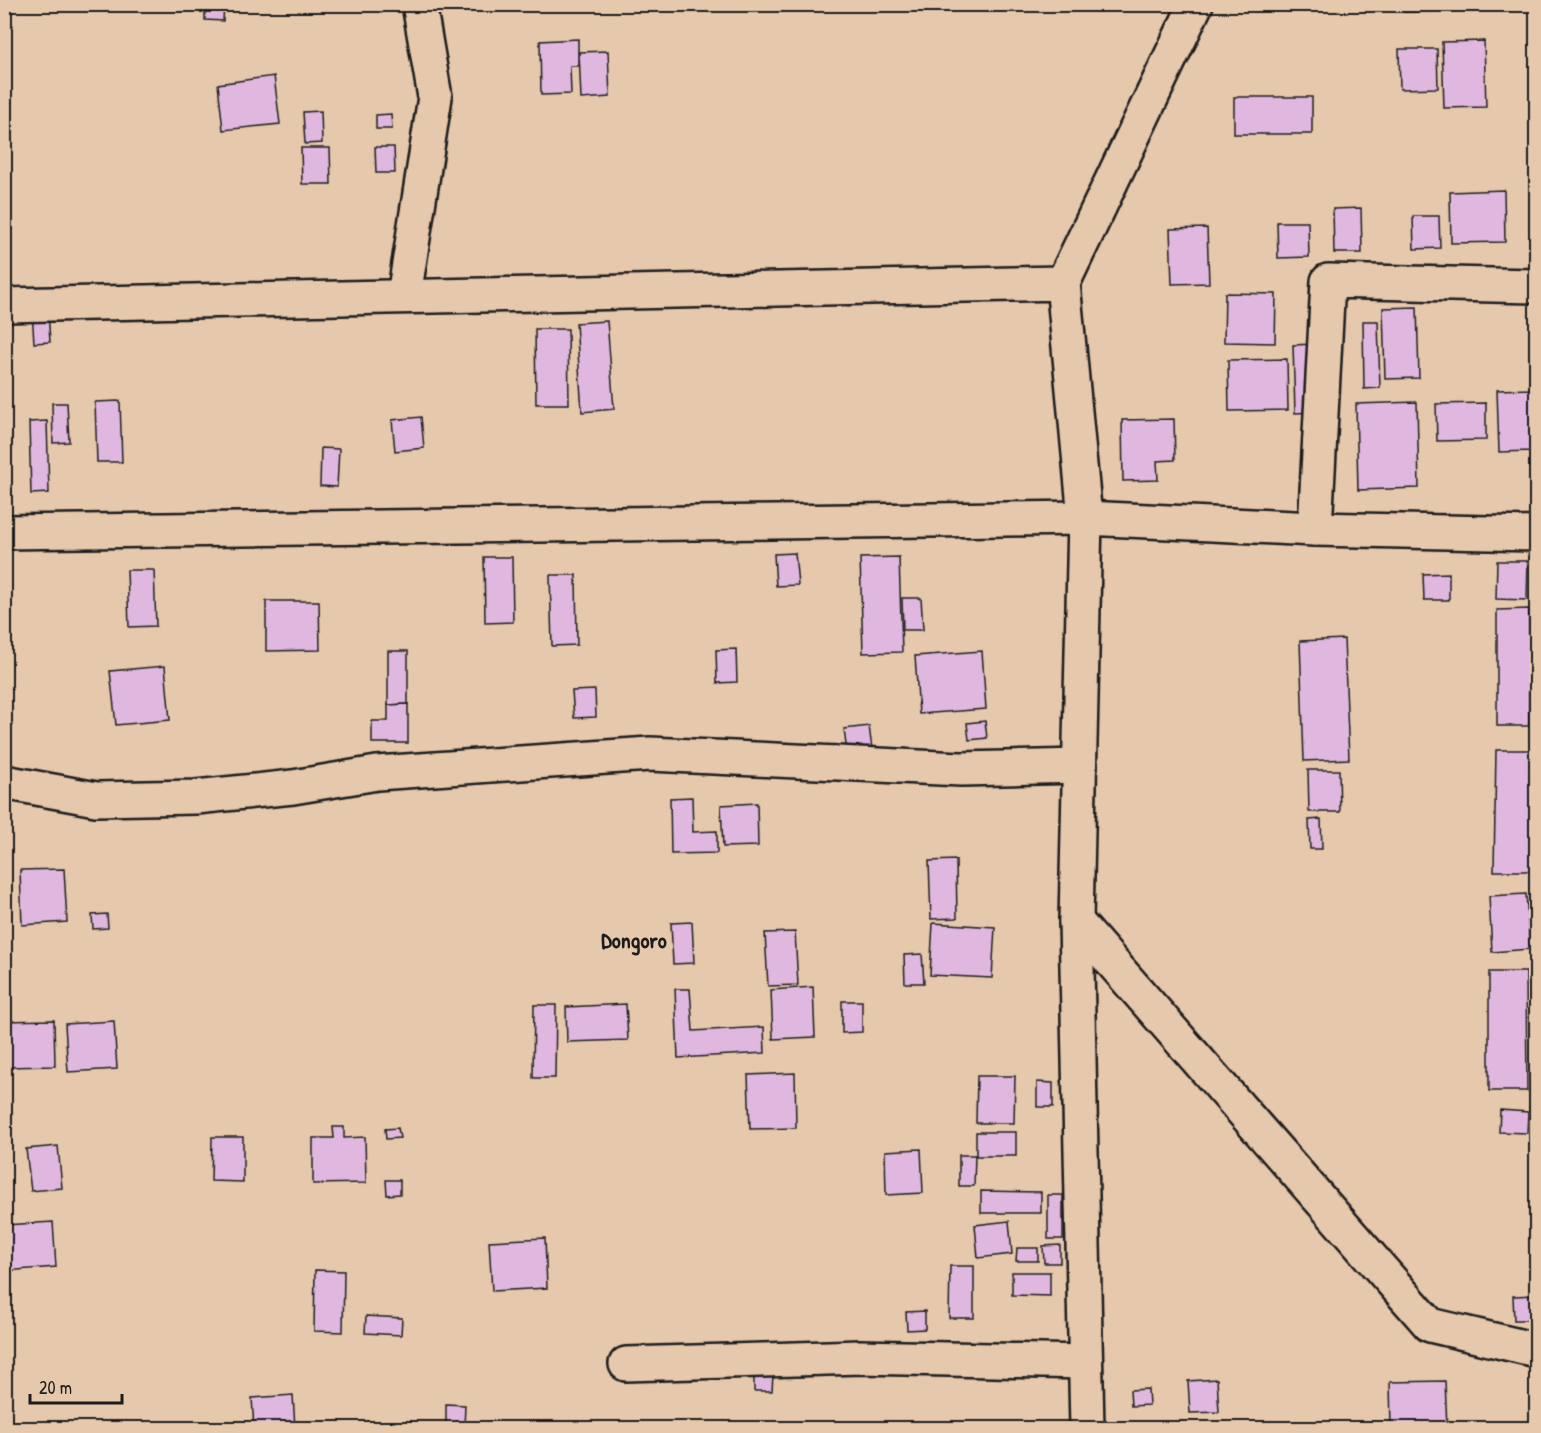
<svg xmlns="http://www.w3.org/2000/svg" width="1541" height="1433" viewBox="0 0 1541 1433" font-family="'Patrick Hand',sans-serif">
<rect width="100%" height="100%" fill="#e6c8ad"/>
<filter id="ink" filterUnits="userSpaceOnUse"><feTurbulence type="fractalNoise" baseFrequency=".0167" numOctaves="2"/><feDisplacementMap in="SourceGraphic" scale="12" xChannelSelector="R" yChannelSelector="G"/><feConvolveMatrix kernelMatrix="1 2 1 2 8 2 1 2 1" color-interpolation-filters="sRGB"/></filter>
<g filter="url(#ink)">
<!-- building -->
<g fill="#e0b8df" stroke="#1c1c1c" stroke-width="1.5">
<path d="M205 4H224L223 21 205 20Z"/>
<path d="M1404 4H1438V11L1404 12Z"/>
<path d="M578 39V66H570L571 94 541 95 540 41Z"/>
<path d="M1484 41 1486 107 1444 108 1442 42Z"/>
<path d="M1399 49H1437L1438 88 1400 89Z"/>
<path d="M608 51 610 97 581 99 579 52Z"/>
<path d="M274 76 280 124 223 130 218 84Z"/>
<rect x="1234" y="97" width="78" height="37"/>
<path d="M321 111 322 143 305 144 303 112Z"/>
<path d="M391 114 392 129H376V115Z"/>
<path d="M375 147H394L395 173H376Z"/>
<path d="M301 148H330L331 184H302Z"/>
<path d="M1504 190 1505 242 1451 243 1450 192Z"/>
<path d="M1361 208 1362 253H1334L1333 209Z"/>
<path d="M1413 216H1439L1440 248 1414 249Z"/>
<path d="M1277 222H1308L1309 257 1278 258Z"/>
<path d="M1207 228 1209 283 1172 284 1170 229Z"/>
<path d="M1225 293 1276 294 1275 343 1224 342Z"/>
<path d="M1417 307 1419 378 1385 379 1383 308Z"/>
<path d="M48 310 50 342 34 343 32 311Z"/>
<path d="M607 321 614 409 582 412 576 323Z"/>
<path d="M1363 321H1378L1380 388 1364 389Z"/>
<path d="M535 329H568L569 404H536Z"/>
<path d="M1314 344 1316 412 1295 413 1293 345Z"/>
<path d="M1287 359 1288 410 1229 411 1228 360Z"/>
<path d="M1536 389V451L1499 452 1497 390Z"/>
<path d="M120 401 122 462H97L95 402Z"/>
<path d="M1417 402 1419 488 1358 490 1356 404Z"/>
<path d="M52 403H67L69 442 53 443Z"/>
<path d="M1486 403V440L1437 441 1436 404Z"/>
<path d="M421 417 424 448 395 451 392 420Z"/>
<path d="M1174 419 1175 460 1157 461 1158 480 1123 481 1122 420Z"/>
<path d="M47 421 49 493 31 494 29 422Z"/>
<path d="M321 448 339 449 337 487 320 486Z"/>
<path d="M795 553 798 585 776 586 774 554Z"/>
<path d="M484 557H512L513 622 485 623Z"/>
<path d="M899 557 902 652 863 653 860 558Z"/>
<path d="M1497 561H1528L1527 600 1496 599Z"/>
<path d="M127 570H154L156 626 129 627Z"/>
<path d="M1449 573V600H1424L1423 574Z"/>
<path d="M550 575H576L577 645 552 646Z"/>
<path d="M902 598H921L923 630H903Z"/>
<path d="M266 601H319L320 650 266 651Z"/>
<path d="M1529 609V726H1497V610Z"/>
<path d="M1344 639 1349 759 1304 761 1300 641Z"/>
<path d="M736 649 737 682 717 683 716 650Z"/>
<path d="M388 651H408V704L388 705Z"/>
<path d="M982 651 986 709 919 714 915 656Z"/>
<path d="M165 666 170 720 116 725 110 671Z"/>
<path d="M595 690 596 717 574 718 572 691Z"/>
<path d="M408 704V743H372V721H388V705Z"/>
<path d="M985 721 987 738 969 740 967 723Z"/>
<path d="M869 726 872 749 847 753 844 729Z"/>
<path d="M1496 750H1535L1533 871H1494Z"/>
<path d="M1308 770H1339L1340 812H1309Z"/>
<path d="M692 797 693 832 717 831V853L671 854 670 798Z"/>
<path d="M757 803 758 846 723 847 721 805Z"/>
<path d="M1321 819 1322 849H1310L1309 820Z"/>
<path d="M956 860 957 918 931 919 929 861Z"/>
<path d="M64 869 67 922 22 925 20 870Z"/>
<path d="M4 871 8 896 4 897Z"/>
<path d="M1526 894 1530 949 1492 952 1489 896Z"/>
<path d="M107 914 108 928 93 929 92 915Z"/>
<path d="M692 922 694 963 673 964 671 923Z"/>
<path d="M933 923 995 927 992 978 930 975Z"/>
<path d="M795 932 798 985 768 986 765 933Z"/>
<path d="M922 954 924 983H905L904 955Z"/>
<path d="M1489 972H1526L1527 1091H1489Z"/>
<path d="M813 987 815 1037 773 1039 771 990Z"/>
<path d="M675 989H690L693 1031 764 1027 765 1053 678 1058Z"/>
<path d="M842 1001H862V1032L842 1033Z"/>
<path d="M626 1004 628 1040 567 1042 566 1007Z"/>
<path d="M534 1005H556L555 1078H533Z"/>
<path d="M54 1020 55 1066 4 1067V1021Z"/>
<path d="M114 1021 117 1069 68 1072 65 1024Z"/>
<path d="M795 1073 796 1128 750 1129 748 1075Z"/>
<path d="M977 1076H1015L1014 1123H976Z"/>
<path d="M1037 1082 1053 1083V1107H1037Z"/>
<path d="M1500 1110 1528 1112 1527 1133 1499 1132Z"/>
<path d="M333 1127H344V1138L365 1137 366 1183 313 1184V1138H334Z"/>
<path d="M398 1128 400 1138 386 1139 385 1129Z"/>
<rect x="976" y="1132" width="40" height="24"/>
<path d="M212 1137H243V1182L211 1181Z"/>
<path d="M58 1146 62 1188 31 1191 26 1149Z"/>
<path d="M921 1149 923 1193 886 1195 885 1151Z"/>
<path d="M959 1155H975L974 1186H959Z"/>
<path d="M386 1180H400V1194L387 1195Z"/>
<path d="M981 1191 1041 1192V1213H981Z"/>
<rect x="1048" y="1195" width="15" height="44"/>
<path d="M1009 1221 1012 1254 978 1258 975 1225Z"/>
<path d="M53 1222 56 1267 4 1271V1225Z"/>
<path d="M545 1238 547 1288 492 1291 489 1241Z"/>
<path d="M1060 1245V1263H1044L1043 1246Z"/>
<path d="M1017 1248H1038V1261H1016Z"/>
<path d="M950 1266H974V1318H949Z"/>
<path d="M315 1270 344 1271 343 1332 314 1331Z"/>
<path d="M1012 1272H1050V1296L1012 1295Z"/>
<path d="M1536 1295V1320H1514L1513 1296Z"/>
<path d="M925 1311V1329L907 1330 906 1312Z"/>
<path d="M366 1316 402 1318 401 1335 365 1333Z"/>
<path d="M754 1374H773L772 1391H754Z"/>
<path d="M1217 1379 1219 1412 1190 1413 1188 1381Z"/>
<path d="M1445 1381 1447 1428H1391L1390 1382Z"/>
<path d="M1148 1389 1149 1405 1131 1406 1130 1390Z"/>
<path d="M293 1395 295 1428H254L252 1398Z"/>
<path d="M446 1404 465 1405 464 1428H446Z"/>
<path d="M1170 1423V1428H1139V1425Z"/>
</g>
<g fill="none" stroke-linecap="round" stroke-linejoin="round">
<!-- minor casing -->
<g stroke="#1c1c1c" stroke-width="38">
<g id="minor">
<path d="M1063 283 1196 4"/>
<path d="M404 296 435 97 419 4"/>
<path d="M4 305 1063 283 1085 518 1076 921 1087 1428"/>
<path d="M1315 529 1328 281 1536 286"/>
<path d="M4 532 1085 518 1315 529 1536 534"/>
<path d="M4 782 96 799 196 797 293 787 377 773 650 754 961 769 1080 766"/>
<path d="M1076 921 1430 1325 1536 1350"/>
<path d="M626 1364 860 1357 1085 1362"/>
</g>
</g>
<!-- minor -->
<use href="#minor" stroke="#e6c8ad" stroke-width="33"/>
</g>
</g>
<g text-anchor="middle" stroke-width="4.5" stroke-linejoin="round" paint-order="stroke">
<!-- quarter labels -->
<g font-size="22" font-weight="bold" fill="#1c1c1c" stroke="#e6c8ad">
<text x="634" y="948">Dongoro</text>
</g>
</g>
<!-- margin -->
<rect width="1541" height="1433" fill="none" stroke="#e6c8ad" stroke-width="24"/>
<rect x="12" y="12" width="1517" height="1409" fill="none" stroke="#1c1c1c" stroke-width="2" filter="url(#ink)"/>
<!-- scale -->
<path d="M30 1394v9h92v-9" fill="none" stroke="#1c1c1c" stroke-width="3"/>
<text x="39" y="1394" font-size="18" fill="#1c1c1c" stroke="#e6c8ad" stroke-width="4.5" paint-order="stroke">20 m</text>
</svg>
